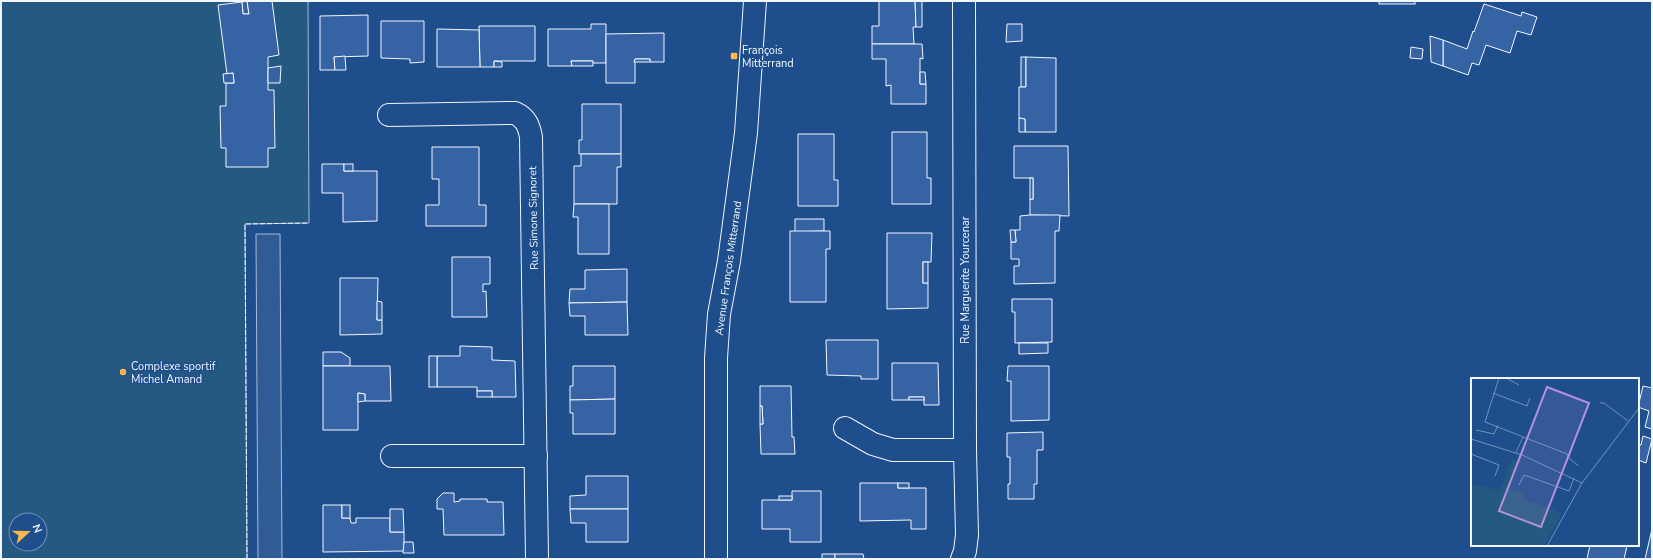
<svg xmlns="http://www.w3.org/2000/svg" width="1653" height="560" viewBox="0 0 1653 560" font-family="'Nunito Sans',sans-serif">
<rect width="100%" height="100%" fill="#1f4e8c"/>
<!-- green -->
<path fill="#245a82" stroke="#a8bbd7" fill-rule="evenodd" d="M1 1H308L309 223 245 224 247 559H1ZM16 520H40V544H16Z"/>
<!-- parking -->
<path fill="#305b95" stroke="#a8bbd7" d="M256 234H280L282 559H258Z"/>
<!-- building -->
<g fill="#3563a3" stroke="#f2f6ff">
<path d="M247 1 249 14H243L242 2Z"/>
<path d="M247 1H272L279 55 268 57V90H274L275 148H268V167H226V148H221L220 106H226V83H234L233 73 227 74 218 5 242 2 243 14H249Z"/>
<path d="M879 1H915L916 27H913L914 44H872V26H879Z"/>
<path d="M915 1H922V27H916Z"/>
<rect x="1379" y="1" width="36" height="3"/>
<path d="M1484 4 1521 16 1522 12 1537 17 1531 35 1517 31 1510 53 1486 45 1479 65 1472 63 1468 75 1443 66V40L1467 49 1473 31 1474 32Z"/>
<path d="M368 15V56L334 57 335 70H320V16Z"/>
<path d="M381 21H424V62L410 63V59L381 58Z"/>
<path d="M591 24H606V63H593V61H571L572 66H548V29H591Z"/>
<path d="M1007 24H1022V41L1006 42Z"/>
<path d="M479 26H535V61H494V67H480Z"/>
<path d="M437 29 479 30 480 67H437Z"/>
<path d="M664 33V62H650V59H635V83H606V34Z"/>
<path d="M1430 36 1443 40V66L1431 62Z"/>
<path d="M872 44H922L923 59 920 58V84H926V104H891V85L886 86V59H872Z"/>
<path d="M1411 47 1423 49 1422 59 1410 58Z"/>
<path d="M345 56 346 70H335L334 57Z"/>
<rect x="1021" y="57" width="5" height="30"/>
<path d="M1026 57 1056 58V132H1025V119L1019 118V87H1026Z"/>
<path d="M635 59H650V62H634Z"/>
<path d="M494 61 502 62V67H494Z"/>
<path d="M571 61H593V66H572Z"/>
<path d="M281 66 280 83H268V68Z"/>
<path d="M920 72H925L926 84H920Z"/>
<path d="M233 73 234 83H224L223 74Z"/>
<path d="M582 104H621V154H579V140H582Z"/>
<path d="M1019 118 1025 119V132H1019Z"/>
<path d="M892 132H927V178H931V204H892Z"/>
<path d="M798 134H834V180H838V206H798Z"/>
<path d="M1014 146H1068L1069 216 1030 215V199H1033V178H1014Z"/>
<path d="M432 147H479V205H486V226H426V205H439V179H432Z"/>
<path d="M581 154H621V167H617V204H574V166H581Z"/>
<path d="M322 164H344V171H377V221L343 222V193H322Z"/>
<rect x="344" y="164" width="9" height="7"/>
<rect x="1030" y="178" width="3" height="21"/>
<path d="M574 204H609V254H578V217H573Z"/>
<path d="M1030 215H1060L1059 231H1055V283L1014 284V266H1019V259H1011V242H1016L1015 230H1020V216Z"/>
<path d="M795 219H824V231L795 232Z"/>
<path d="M1010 230H1015L1016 242H1011Z"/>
<path d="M790 231H830V249H826V302H790Z"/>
<path d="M887 233H932L931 262H923V283H928V308L887 309Z"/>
<path d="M452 257H490V284H483V292L486 291 487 317H452Z"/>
<rect x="923" y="262" width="5" height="21"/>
<path d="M627 269V302L569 303 570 289H585V270Z"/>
<path d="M340 278H378L377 320H382V334L340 335Z"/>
<path d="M1012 299H1052V342L1015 343V312H1012Z"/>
<path d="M377 301 382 302V320H377Z"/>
<path d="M627 302 628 335H585V316H570L569 303Z"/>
<path d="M826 340H878V379H861V376L827 375Z"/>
<path d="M1019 343H1048V353L1019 354Z"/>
<path d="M460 346 492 347V360L515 361 516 397H492V391H477V387H437V356H460Z"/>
<path d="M323 352H341L350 358V366H323Z"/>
<rect x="429" y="356" width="8" height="31"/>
<path d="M892 363H938L939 405H924V397H909V400H892Z"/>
<path d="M323 366H390L391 401H365V394L358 393V430H323Z"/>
<path d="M573 366H615V399L570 400V386H573Z"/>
<path d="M1008 366H1049V420L1011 421V381H1007Z"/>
<path d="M760 386H791L792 437H794L795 454H761L760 424H763L762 406H760Z"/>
<path d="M1643 386 1652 388V429L1645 427 1649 411 1638 407Z"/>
<rect x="477" y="391" width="15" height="6"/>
<path d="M358 393 365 394V401L358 402Z"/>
<rect x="909" y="397" width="15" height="3"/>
<path d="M615 399V434H573V413H570V400Z"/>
<path d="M760 406H762L763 424H760Z"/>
<path d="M1043 432V450H1037V484H1034V499H1008V484H1010V457H1007V433Z"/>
<path d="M1643 436 1652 439 1646 463 1638 460V445H1641Z"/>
<path d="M586 476H628V509H570V496L586 495Z"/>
<path d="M860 483H898V488H926V529H911V520L860 521Z"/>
<rect x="898" y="483" width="11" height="5"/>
<path d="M792 491H821V542H790V529H762V500H792Z"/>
<path d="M443 493H454V502L460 501V499H487V502H503L504 535H444L443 509H437V499Z"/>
<rect x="779" y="496" width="13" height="4"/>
<path d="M323 505H342V518H350L351 523H356V518H390V532H404V551L323 552Z"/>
<rect x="342" y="505" width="8" height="13"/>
<path d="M390 509H403L404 532H390Z"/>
<path d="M570 509H628V542H586V523H571Z"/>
<path d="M1652 529V559H1645Z"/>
<path d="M404 542H413L414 553H403Z"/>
<path d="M1590 545H1621L1627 546 1624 559H1587Z"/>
<rect x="822" y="554" width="13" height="5"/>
<path d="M835 554H863L864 559H835Z"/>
</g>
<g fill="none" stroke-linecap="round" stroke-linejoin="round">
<!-- minor casing -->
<g stroke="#f2f6ff" stroke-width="24">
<g id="minor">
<path d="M389 115 515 113C526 118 529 126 531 137L537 559"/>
<path d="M845 428 873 444 893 450H965"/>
<path d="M392 456H536"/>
<path d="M716 559V358L719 314 729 261 746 133 755 1"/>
<path d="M962 559 965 551 967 535 965 450 964 1"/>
</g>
</g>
<!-- minor -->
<use href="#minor" stroke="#1f4e8c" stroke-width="22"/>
<!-- fence -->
<path stroke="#f2f6ff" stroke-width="1" stroke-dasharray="5 2" stroke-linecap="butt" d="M247 559 245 224 309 223"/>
</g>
<!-- markers -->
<g fill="#ffb74d" stroke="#1f4e8c" stroke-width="1.5">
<rect x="730" y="52" width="8" height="8" rx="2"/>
<circle cx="123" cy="372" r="4"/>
</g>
<g text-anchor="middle" stroke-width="3" stroke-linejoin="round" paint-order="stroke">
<!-- poi labels -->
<g font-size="11" fill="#f2f6ff" stroke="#1f4e8c" text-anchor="start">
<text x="742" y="54">François<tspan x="742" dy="13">Mitterrand</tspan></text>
<text x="131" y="370">Complexe sportif<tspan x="131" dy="13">Michel Amand</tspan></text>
</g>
<!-- street labels -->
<g font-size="11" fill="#f2f6ff" stroke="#1f4e8c">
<text transform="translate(533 218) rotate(-91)" y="4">Rue Simone Signoret</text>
<text transform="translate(728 268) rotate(-82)" y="4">Avenue François Mitterrand</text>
<text transform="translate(965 280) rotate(-90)" y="4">Rue Marguerite Yourcenar</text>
</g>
</g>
<!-- overview -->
<g transform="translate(1471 378)">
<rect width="168" height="168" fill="#1f4e8c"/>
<path d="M41 81 47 83 37 110 54 116 52 121 80 131 82 130 83 133 91 136 73 168H0V106L27 112 31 107Z" fill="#245a82"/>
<path fill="none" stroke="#7391ba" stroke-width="1" d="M28 0 14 44 96 76 100 82 108 88M35 0 48 7M22 15 56 28 59 20M129 25H133L157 43M5 52 23 56 27 47M0 61 51 77 111 105M45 74 52 59M0 76 28 87 24 98M48 107 53 97 98 113 103 100M76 168 111 105 168 30"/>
<path fill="#b691df" fill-opacity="0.15" stroke="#b691df" stroke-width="2" d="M76 9 118 25 70 149 28 133Z"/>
<rect width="168" height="168" fill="none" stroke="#f2f6ff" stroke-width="2"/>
</g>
<!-- border -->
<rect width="1653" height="560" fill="none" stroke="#f2f6ff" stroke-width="4"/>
<!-- north arrow -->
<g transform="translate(28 532) rotate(69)"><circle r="19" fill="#1f4e8c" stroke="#7391ba"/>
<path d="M0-3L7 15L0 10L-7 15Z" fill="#ffb74d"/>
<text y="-6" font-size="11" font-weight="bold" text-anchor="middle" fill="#f2f6ff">N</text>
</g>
</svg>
